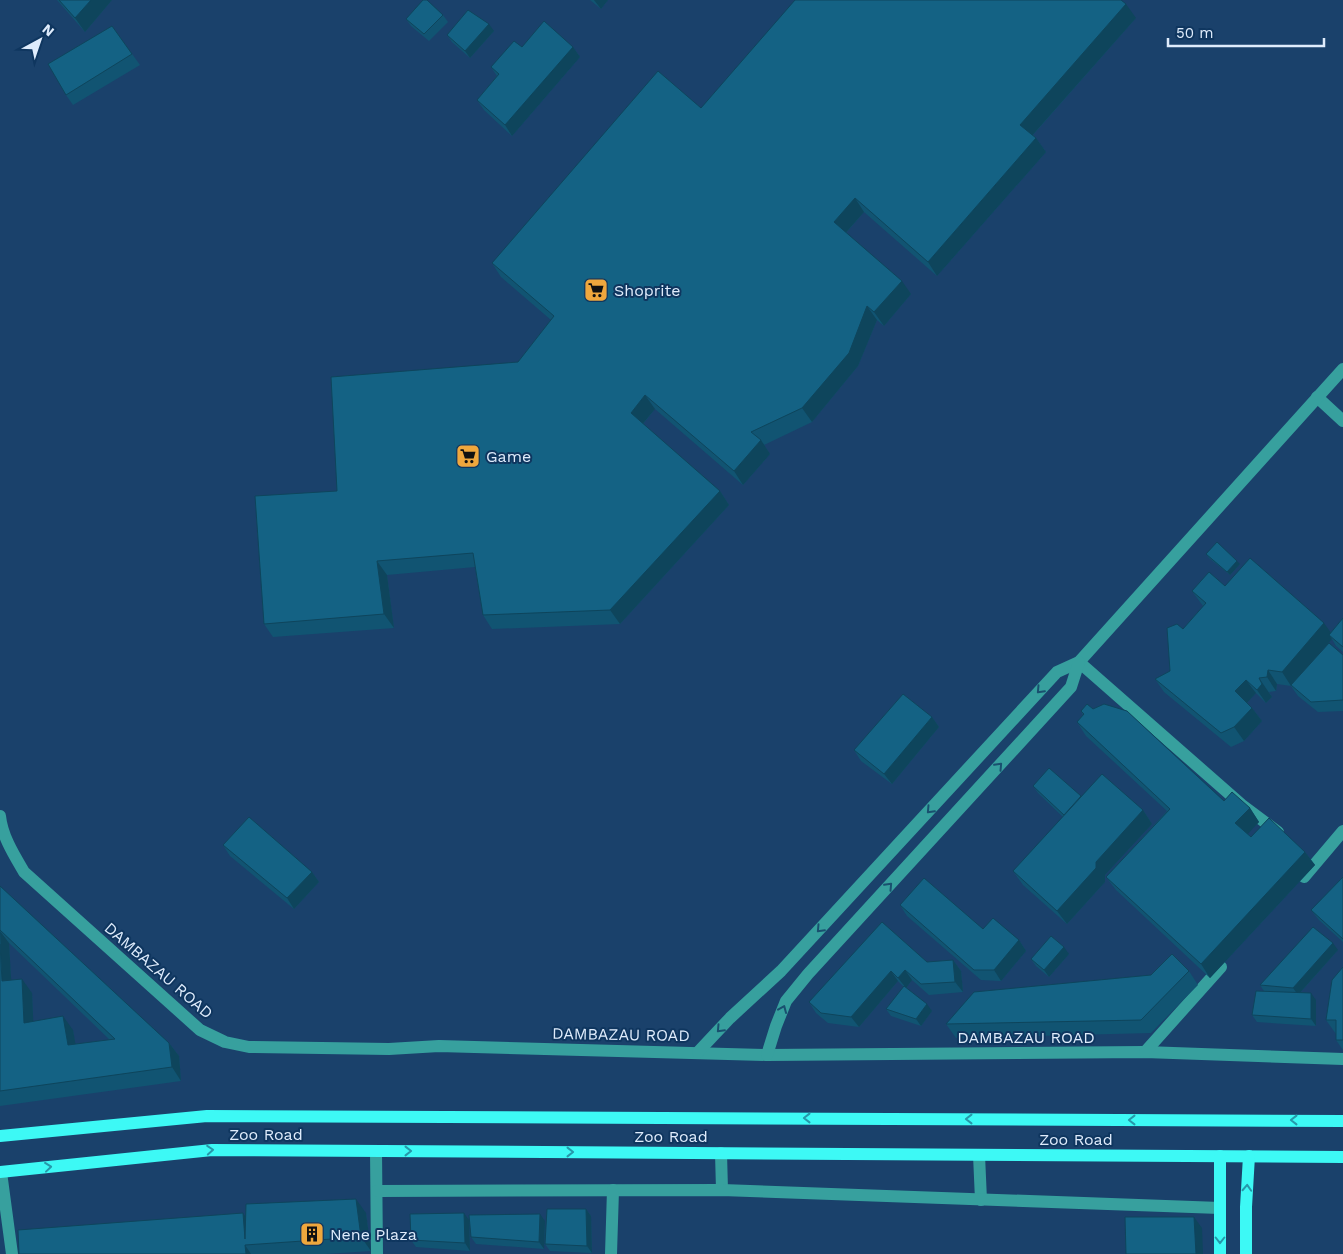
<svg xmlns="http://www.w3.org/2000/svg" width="1343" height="1254" viewBox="0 0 1343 1254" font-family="'Work Sans',sans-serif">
<rect width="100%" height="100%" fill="#1a416b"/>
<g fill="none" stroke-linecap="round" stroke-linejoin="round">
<!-- minor -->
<g stroke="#37a09e" stroke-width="12">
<path d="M1317 397 1343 421"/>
<path d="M1079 662 1242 805 1278 832"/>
<path d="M0 816C2 836 14 855 24 872L200 1030 225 1042 249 1047 389 1049 439 1046 767 1055 1145 1052 1343 1059"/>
<path d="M1304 877 1343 831"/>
<path d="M698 1052 730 1018 781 971 1057 672 1079 662 1343 369"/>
<path d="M1145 1052 1221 967"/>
<path d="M767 1055 776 1026 786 1001 808 974 1071 687 1079 662"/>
<path d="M376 1151 377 1254"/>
<path d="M721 1153 722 1190"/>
<path d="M979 1155 981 1200"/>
<path d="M1 1172 12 1254"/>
<path d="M377 1191 722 1190 1220 1208"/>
<path d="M611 1254 613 1190"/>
</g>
<!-- major -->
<g stroke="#3df9f5" stroke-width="12">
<path d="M0 1136 207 1116 1343 1121"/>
<path d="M0 1172 212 1150 1343 1157"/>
<path d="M1220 1254V1156"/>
<path d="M1246 1254V1207L1249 1156"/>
</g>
</g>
<!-- wall -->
<g fill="#115472" fill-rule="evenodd">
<path d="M57 0H112L85 32Z"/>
<path d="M590 0H608L601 9Z"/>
<path d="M443 15 448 22 429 41 411 26 406 19Z"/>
<path d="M1136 18 1033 135 1036 138 1046 152 937 276 864 212 846 233 911 294 884 326 877 320 858 366 812 422 764 445 770 454 743 485 655 409 643 424 720 491 729 505 620 624 492 629 483 615 475 567 387 575 394 628 273 637 264 624 337 491 518 362 551 320 501 277 492 263 701 108Z"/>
<path d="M112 26 140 65 73 105 66 95Z"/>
<path d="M494 31 470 58 452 42 447 35Z"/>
<path d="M522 47H573L580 57 512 136 484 110 477 100 497 76 491 67Z"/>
<path d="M1206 554 1240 564 1230 575 1209 558Z"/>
<path d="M1225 586 1331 632 1343 618V652L1336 646 1332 639 1316 657 1343 655V711L1318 712 1298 696 1291 686 1277 684 1276 691 1269 692 1272 697 1266 703 1256 693 1247 703 1252 708 1262 721 1244 741 1231 747 1164 692 1155 679 1170 671 1183 629 1203 606 1192 591Z"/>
<path d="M1093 709 1224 801 1250 808 1259 822 1247 834 1251 837 1305 852 1315 865 1210 978 1116 890 1106 877 1167 811 1086 736 1077 722 1083 715 1081 711Z"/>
<path d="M932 717 939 727 892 784 861 761 854 750Z"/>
<path d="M1033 786 1143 810 1152 824 1105 875V882L1067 924 1023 885 1013 871 1063 817 1038 793Z"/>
<path d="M223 845 312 872 319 882 294 909 230 856Z"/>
<path d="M1343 877V942L1319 920 1311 910Z"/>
<path d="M0 886 169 1043 179 1056 181 1081 0 1106ZM9 943 110 1040 75 1044 73 1030 33 1021 32 993 11 980Z"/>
<path d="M900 905 1019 940 1026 951 1001 981 981 980 907 916Z"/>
<path d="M882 922 927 962 953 960 961 971 963 992 929 995 912 980 906 988 932 1011 921 1026 891 1016 886 1009 904 987 898 981 859 1027 828 1023 816 1013 809 1002Z"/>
<path d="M1338 950 1300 993 1316 1000V1026L1257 1022 1252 1015 1264 991 1260 985Z"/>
<path d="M1069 954 1049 977 1036 966 1031 959Z"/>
<path d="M1343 967V1050L1336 1040V1034L1326 1020Z"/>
<path d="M1189 971 1198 985 1151 1033 956 1038 946 1024Z"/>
<path d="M586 1209 591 1216 592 1253 550 1251 545 1244Z"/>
<path d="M366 1213 371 1251 326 1254H19Z"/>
<path d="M469 1220 470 1251 416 1247 411 1240Z"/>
<path d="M545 1221 544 1249 476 1244 471 1237Z"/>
</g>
<!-- shaded-wall -->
<g fill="#0e455c">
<path d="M91 0H112L85 32 75 18Z"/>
<path d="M594 0H608L601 9Z"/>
<path d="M1126 4 1136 18 1030 138 1020 125Z"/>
<path d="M489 24 494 31 470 58 465 51Z"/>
<path d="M573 47 580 57 512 136 505 125Z"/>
<path d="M1036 138 1046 152 937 276 928 262Z"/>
<path d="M855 198 864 212 843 236 834 222Z"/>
<path d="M902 281 911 294 884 326 874 312Z"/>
<path d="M867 306 877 320 858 366 812 422 802 408Z"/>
<path d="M645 395 655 409 640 427 631 413Z"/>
<path d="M761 440 770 454 743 485 734 471Z"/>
<path d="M720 491 729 505 620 624 610 610Z"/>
<path d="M377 561 387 575 394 628 384 614Z"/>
<path d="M1237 561 1240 564 1230 575 1227 572Z"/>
<path d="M1324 623 1334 637 1329 635 1332 639 1291 686 1282 672Z"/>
<path d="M1268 670 1277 684 1276 691 1267 677Z"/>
<path d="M1259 678 1272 697 1266 703 1257 690Z"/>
<path d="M1246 680 1256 693 1245 705 1235 691Z"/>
<path d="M1252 708 1262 721 1244 741 1234 727Z"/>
<path d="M932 717 939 727 892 784 884 774Z"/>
<path d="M1250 808 1259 822 1245 837 1235 823Z"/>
<path d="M1143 810 1152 824 1105 875V882L1067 924 1057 911 1096 862Z"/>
<path d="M1305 852 1315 865 1210 978 1201 964Z"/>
<path d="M312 872 319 882 294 909 287 898Z"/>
<path d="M0 931 9 943 12 994 2 981Z"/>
<path d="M1019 940 1026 951 1001 981 994 970Z"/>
<path d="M1333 943 1338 950 1298 995 1293 988Z"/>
<path d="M1064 947 1069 954 1049 977 1044 970Z"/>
<path d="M953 960 961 971 963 992 955 982Z"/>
<path d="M905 970 912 980 906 988 898 978Z"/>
<path d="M891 971 898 981 859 1027 851 1017Z"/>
<path d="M22 979 32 993 34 1037 24 1023Z"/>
<path d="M1311 993 1316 1000V1026L1311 1019Z"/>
<path d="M927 1004 932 1011 921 1026 916 1019Z"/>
<path d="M63 1016 73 1030 78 1059 68 1045Z"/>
<path d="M169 1043 179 1056 181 1081 172 1067Z"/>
<path d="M356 1199 366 1213 371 1251 361 1237Z"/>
<path d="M586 1209 591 1216 592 1253 587 1246Z"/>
<path d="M243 1213 252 1227 245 1239Z"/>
<path d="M464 1213 469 1220 470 1251 465 1243Z"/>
<path d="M540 1214 545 1221 544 1249 539 1242Z"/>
<path d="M1194 1217 1202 1228 1203 1254H1196Z"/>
<path d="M245 1245 251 1254H246Z"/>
</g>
<!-- building -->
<g fill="#146284" stroke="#0e455c">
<path d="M59 0H91L75 18Z"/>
<path d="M423 0H427L443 15 424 34 406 19Z"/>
<path d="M795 0H1121L1126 4 1020 125 1036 138 928 262 855 198 834 222 902 281 874 312 867 306 849 353 802 408 751 432 761 440 734 471 645 395 631 413 720 491 610 610 483 615 473 553 377 561 384 614 264 624 255 496 337 491 331 377 518 362 554 316 492 263 658 71 701 108Z"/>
<path d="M468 10 489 24 465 51 447 35Z"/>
<path d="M544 21 573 47 505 125 477 100 499 74 491 67 514 41 522 47Z"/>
<path d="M112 26 132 54 66 95 48 64Z"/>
<path d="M1217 542 1237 561 1227 572 1206 554Z"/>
<path d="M1250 558 1324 623 1282 672 1268 670 1267 677 1259 678 1262 684 1257 690 1246 680 1235 691 1252 708 1234 727 1221 733 1155 679 1170 671 1167 628 1177 624 1183 629 1206 603 1192 591 1209 572 1225 586Z"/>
<path d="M1343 618V647L1329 635Z"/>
<path d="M1329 643 1343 655V700L1311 702 1291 685Z"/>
<path d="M903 694 932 717 884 774 854 750Z"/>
<path d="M1087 704 1093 709 1104 704 1127 711 1224 801 1232 792 1250 808 1235 823 1251 837 1269 818 1305 852 1201 964 1106 877 1170 809 1077 722 1084 714 1081 711Z"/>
<path d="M1049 768 1081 796 1064 815 1033 786Z"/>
<path d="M1102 774 1143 810 1096 862V868L1057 911 1013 871Z"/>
<path d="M249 817 312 872 287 898 223 845Z"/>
<path d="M1343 877V939L1311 910Z"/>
<path d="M924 878 983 929 993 918 1019 940 994 970H974L900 905Z"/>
<path d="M0 886 169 1043 172 1067 0 1091V944L2 981 22 979 24 1023 63 1016 68 1045 115 1039 0 930Z"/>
<path d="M882 922 927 962 953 960 955 982 921 984 905 970 898 978 891 971 851 1017 821 1013 809 1002Z"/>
<path d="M1313 927 1333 943 1293 988 1260 985Z"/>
<path d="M1051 936 1064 947 1044 970 1031 959Z"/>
<path d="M1172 954 1189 971 1141 1020 946 1024 974 992 1151 975Z"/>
<path d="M1343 967V1040H1336V1020H1326L1332 980Z"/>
<path d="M904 986 927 1004 916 1019 886 1009Z"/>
<path d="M1256 991 1311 993V1019L1252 1015Z"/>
<path d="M356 1199 361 1237 245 1245 246 1254H19L18 1230 243 1213 245 1239 246 1204Z"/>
<path d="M547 1209H586L587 1246 545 1244Z"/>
<path d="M464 1213 465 1243 411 1240 410 1214Z"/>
<path d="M540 1214 539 1242 471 1237 469 1215Z"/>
<path d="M1125 1217H1194L1196 1254H1126Z"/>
</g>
<!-- one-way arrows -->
<defs><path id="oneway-chevron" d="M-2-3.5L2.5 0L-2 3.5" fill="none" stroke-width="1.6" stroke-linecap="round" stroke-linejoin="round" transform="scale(1.25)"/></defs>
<g stroke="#19506f">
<use href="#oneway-chevron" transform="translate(1040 690) rotate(133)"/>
<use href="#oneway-chevron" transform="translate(999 766) rotate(-47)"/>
<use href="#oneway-chevron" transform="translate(930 810) rotate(133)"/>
<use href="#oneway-chevron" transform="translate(889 886) rotate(-47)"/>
<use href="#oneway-chevron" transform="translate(820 929) rotate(133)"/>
<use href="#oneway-chevron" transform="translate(783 1009) rotate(-67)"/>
<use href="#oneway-chevron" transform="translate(720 1029) rotate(133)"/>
</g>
<g stroke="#2698aa">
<use href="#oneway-chevron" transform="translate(807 1118) rotate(-180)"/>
<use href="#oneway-chevron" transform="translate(969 1119) rotate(-180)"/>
<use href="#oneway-chevron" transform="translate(1132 1120) rotate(-180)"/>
<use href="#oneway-chevron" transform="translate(1294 1120) rotate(-180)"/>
<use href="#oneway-chevron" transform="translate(210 1150) rotate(-4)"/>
<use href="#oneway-chevron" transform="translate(408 1151)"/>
<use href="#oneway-chevron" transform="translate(570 1152)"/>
<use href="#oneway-chevron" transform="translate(48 1167) rotate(-6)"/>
<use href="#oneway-chevron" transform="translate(1247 1188) rotate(-87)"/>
<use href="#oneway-chevron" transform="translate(1220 1240) rotate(90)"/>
</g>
<!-- icons -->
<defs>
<g id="supermarket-square" transform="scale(1.25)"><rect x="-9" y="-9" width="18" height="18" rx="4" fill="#efa73d" stroke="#0f365f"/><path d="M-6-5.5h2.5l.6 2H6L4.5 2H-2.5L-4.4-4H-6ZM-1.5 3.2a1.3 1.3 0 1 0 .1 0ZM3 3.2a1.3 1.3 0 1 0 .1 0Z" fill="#111"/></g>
<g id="building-square" transform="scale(1.25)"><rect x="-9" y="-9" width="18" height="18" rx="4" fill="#efa73d" stroke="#0f365f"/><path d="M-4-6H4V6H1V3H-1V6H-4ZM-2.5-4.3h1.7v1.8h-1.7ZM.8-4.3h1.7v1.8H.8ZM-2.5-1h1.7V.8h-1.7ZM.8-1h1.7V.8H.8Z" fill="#111"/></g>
</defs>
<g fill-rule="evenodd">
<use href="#supermarket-square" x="596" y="290"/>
<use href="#supermarket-square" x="468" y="456"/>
<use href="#building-square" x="312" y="1234"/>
</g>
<g text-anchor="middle" stroke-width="4" stroke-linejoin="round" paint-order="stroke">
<!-- poi labels -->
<g font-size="16" fill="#dfecfc" stroke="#0f365f" text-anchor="start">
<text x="614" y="296">Shoprite</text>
<text x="486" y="462">Game</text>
<text x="330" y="1240">Nene Plaza</text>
</g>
<!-- street labels -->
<g font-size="16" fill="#dfecfc" stroke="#0f365f">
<text transform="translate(159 970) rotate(41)" y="6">DAMBAZAU ROAD</text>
<text transform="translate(621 1034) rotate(1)" y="6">DAMBAZAU ROAD</text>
<text x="1026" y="1043">DAMBAZAU ROAD</text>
<text x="266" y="1140">Zoo Road</text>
<text x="671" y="1142">Zoo Road</text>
<text x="1076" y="1145">Zoo Road</text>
</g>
</g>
<!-- north arrow -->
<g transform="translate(40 40) rotate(40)" stroke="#0f365f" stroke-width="4" paint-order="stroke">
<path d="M0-4L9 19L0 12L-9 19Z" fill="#dfecfc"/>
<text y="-8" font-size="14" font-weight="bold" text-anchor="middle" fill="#dfecfc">N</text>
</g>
<!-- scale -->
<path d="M1168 38v8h156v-8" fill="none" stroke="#dfecfc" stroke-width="2.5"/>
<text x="1176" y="38" font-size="15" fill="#dfecfc" stroke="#0f365f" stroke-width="4" paint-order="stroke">50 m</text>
</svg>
